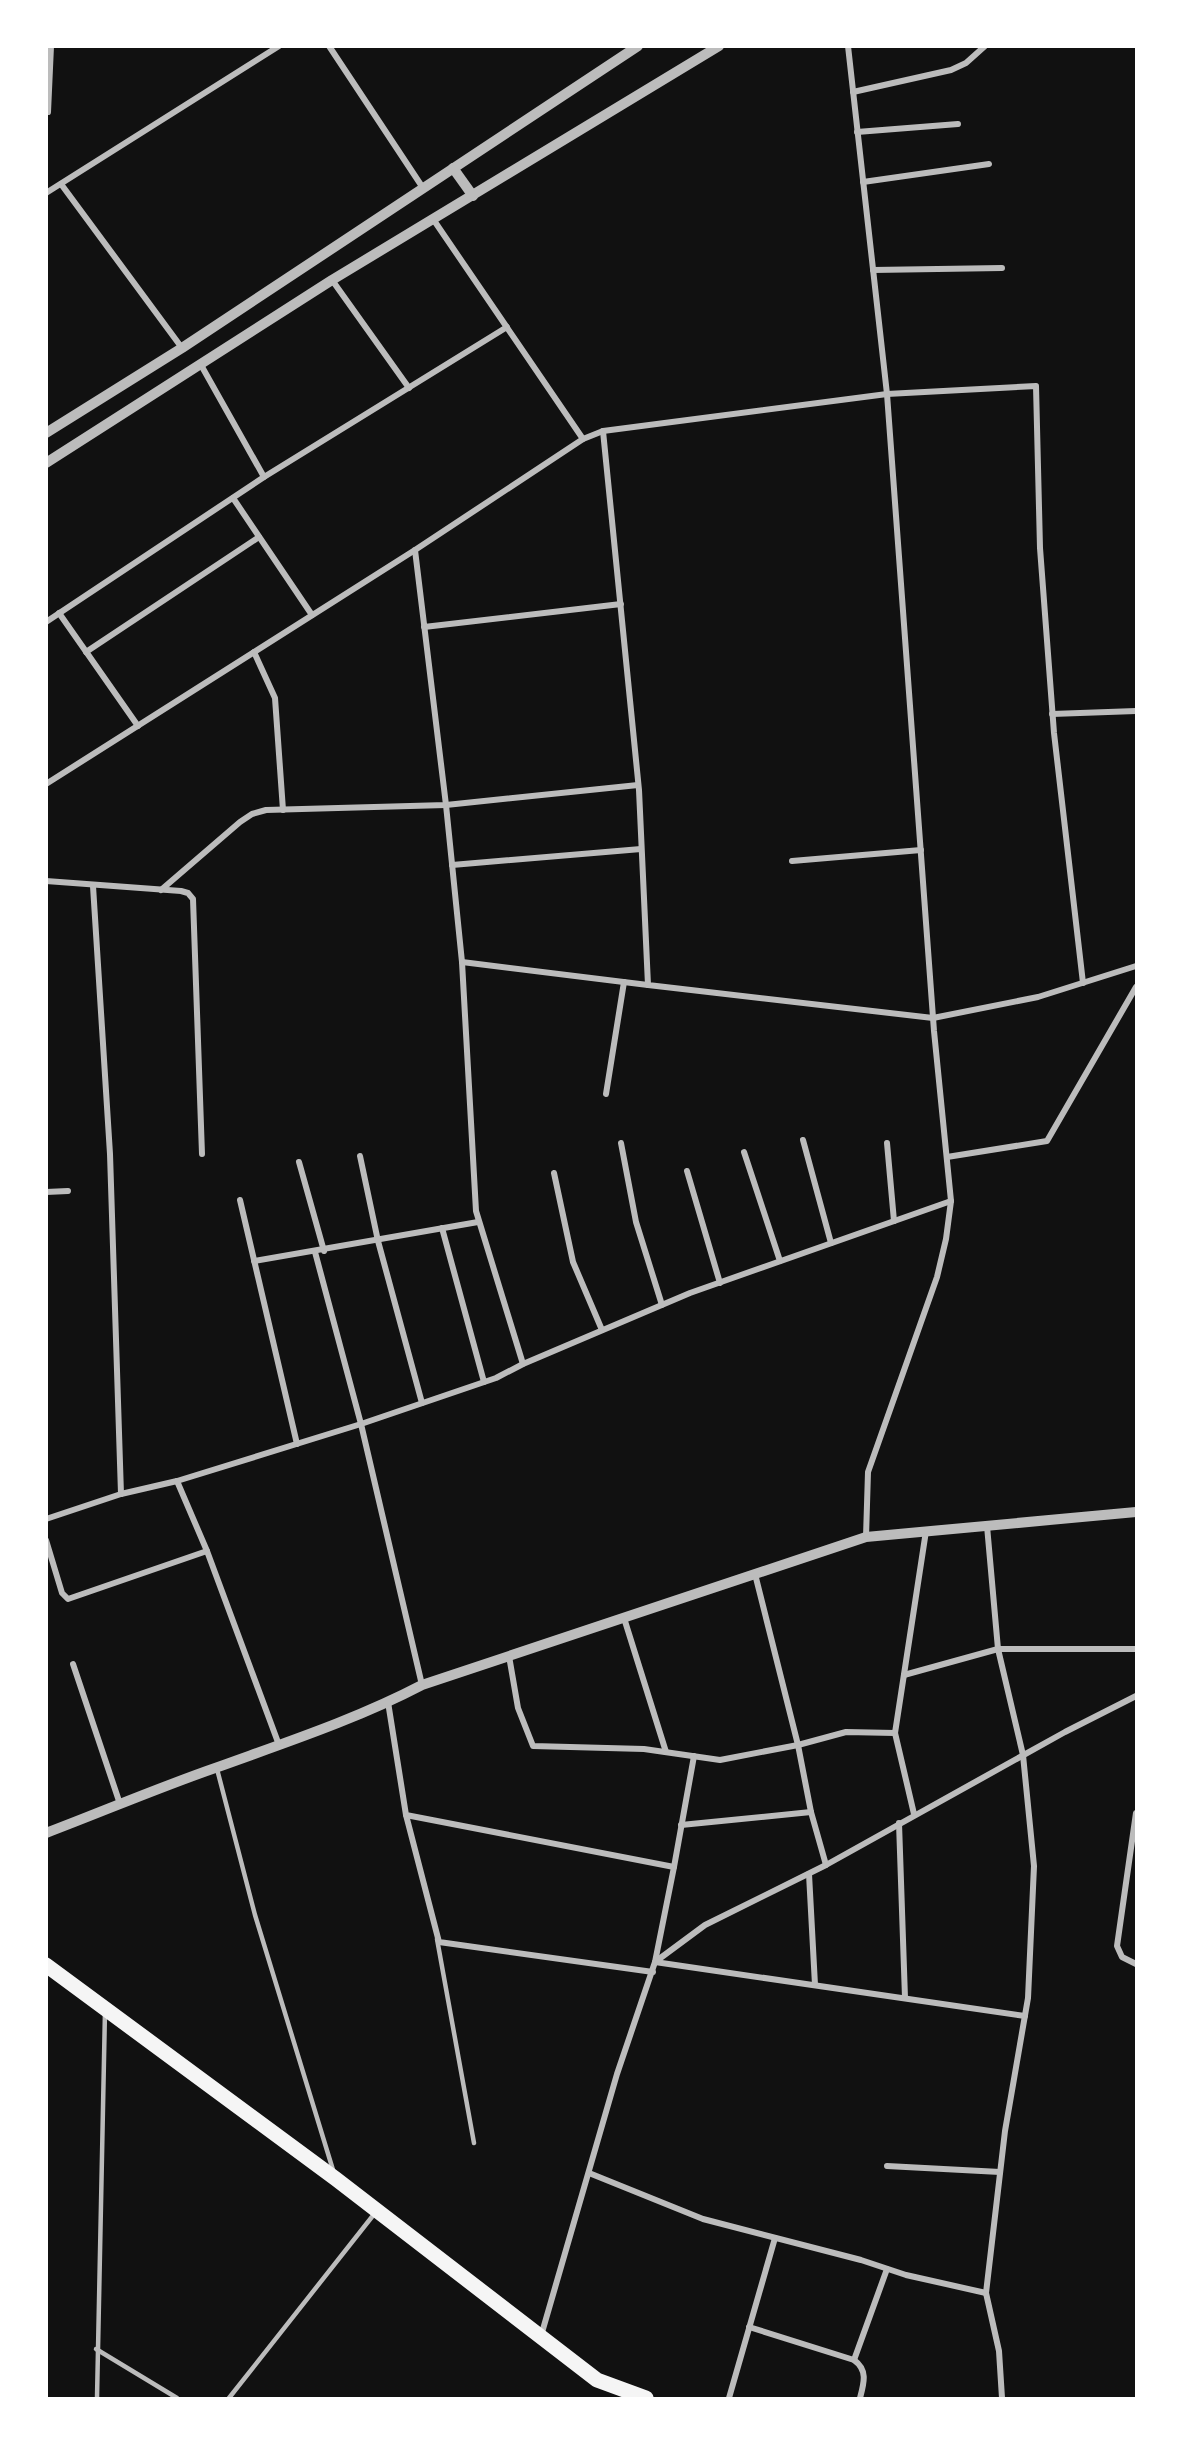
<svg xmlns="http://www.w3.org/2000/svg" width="1183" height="2445" viewBox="0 0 1183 2445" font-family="Raleway,sans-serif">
<rect width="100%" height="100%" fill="#111"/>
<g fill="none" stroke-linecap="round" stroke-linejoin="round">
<!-- service -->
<g stroke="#bcbcbc" stroke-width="4.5">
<path d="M217 1769 255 1915 333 2170"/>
<path d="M437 1939 474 2143"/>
<path d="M96 2349 177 2398"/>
<path d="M97 2398 105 2011"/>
<path d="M229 2398 375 2213"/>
</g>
<!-- minor -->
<g stroke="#bcbcbc" stroke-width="6">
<path d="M329 46 423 188"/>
<path d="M848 46 887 394 934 1031 951 1201 946 1239 937 1277 868 1472 866 1537"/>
<path d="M853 92 951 70 966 63 985 46"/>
<path d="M48 112 51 46"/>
<path d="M857 132 958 124"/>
<path d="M863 182 989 164"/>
<path d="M61 184 182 348"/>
<path d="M46 193 279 46"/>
<path d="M433 219 583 439"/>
<path d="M873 270 1002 268"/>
<path d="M332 280 409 388"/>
<path d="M201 365 264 477"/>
<path d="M603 431 639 790 648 985 933 1018 1038 997 1136 966"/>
<path d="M233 498 312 615"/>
<path d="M415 550 446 805 462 962 476 1211 523 1364"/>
<path d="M59 613 138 726"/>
<path d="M46 622 264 477 507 327"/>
<path d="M424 627 621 604"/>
<path d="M86 652 259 537"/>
<path d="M254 652 275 698 283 810"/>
<path d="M1052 714 1136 711"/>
<path d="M46 784 415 550 583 439 603 431 887 394 1036 386 1040 548 1054 733 1083 983"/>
<path d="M792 861 921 850"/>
<path d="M452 865 641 849"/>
<path d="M46 881 181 891 188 893 193 899 202 1154"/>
<path d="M93 886 110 1154 121 1494"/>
<path d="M161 890 240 822 252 814 266 810 446 805 638 785"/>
<path d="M462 962 648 985"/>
<path d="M606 1094 624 982"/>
<path d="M803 1140 831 1243"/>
<path d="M621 1143 636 1222 662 1305"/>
<path d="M887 1143 894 1221"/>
<path d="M744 1152 780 1261"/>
<path d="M360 1156 378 1241 422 1403"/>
<path d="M947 1157 1047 1141 1136 987"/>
<path d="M299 1162 324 1251"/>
<path d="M687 1171 720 1283"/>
<path d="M554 1173 573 1262 602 1330"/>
<path d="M46 1192 68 1191"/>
<path d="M240 1200 297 1444"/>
<path d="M442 1228 484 1382"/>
<path d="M315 1252 361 1424 422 1685"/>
<path d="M254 1261 478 1222"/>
<path d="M177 1481 207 1551 279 1745"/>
<path d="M46 1519 121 1494 177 1481 361 1424 496 1378 523 1364 690 1293 951 1201"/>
<path d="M987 1526 998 1649 1023 1755 1034 1866 1028 1998 1005 2131 986 2293 999 2351 1002 2398"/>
<path d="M46 1540 62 1593 68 1599 207 1551"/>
<path d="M755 1574 798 1745 811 1812 826 1865"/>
<path d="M624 1618 666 1752"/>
<path d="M509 1656 518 1708 533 1746 644 1749 720 1760 798 1745 846 1732 895 1733 926 1531"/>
<path d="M73 1664 120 1804"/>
<path d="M904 1675 998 1649H1136"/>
<path d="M388 1702 406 1815 674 1867 655 1962 1025 2016"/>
<path d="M895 1733 914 1814"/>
<path d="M1136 1813 1117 1946 1122 1957 1136 1964"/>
<path d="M406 1815 439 1942 653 1972"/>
<path d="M899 1823 905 1998"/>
<path d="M681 1825 811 1812"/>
<path d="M674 1867 694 1756"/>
<path d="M809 1874 815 1985"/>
<path d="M887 2166 1000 2172"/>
<path d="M589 2173 703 2219 861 2260 906 2275 986 2293"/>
<path d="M749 2327 854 2360C868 2370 864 2383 860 2398"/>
<path d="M541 2336 617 2074 655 1962 705 1925 826 1865 1065 1732 1136 1696"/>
<path d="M854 2360 887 2269"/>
<path d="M729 2398 775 2238"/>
</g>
<!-- tertiary -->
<g stroke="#bcbcbc" stroke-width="10">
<path d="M453 168 473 196"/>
<path d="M46 433 182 348 638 46"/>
<path d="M46 463 332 280 719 46"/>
<path d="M46 1833C104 1811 160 1787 218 1767 287 1742 357 1719 422 1685L866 1537 1136 1512"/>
</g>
<!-- primary -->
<path stroke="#f5f5f5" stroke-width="15" d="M46 1965 336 2179 597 2380 646 2398"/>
</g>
<!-- border -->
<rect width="1183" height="2445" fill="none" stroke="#ffffff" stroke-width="96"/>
</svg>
